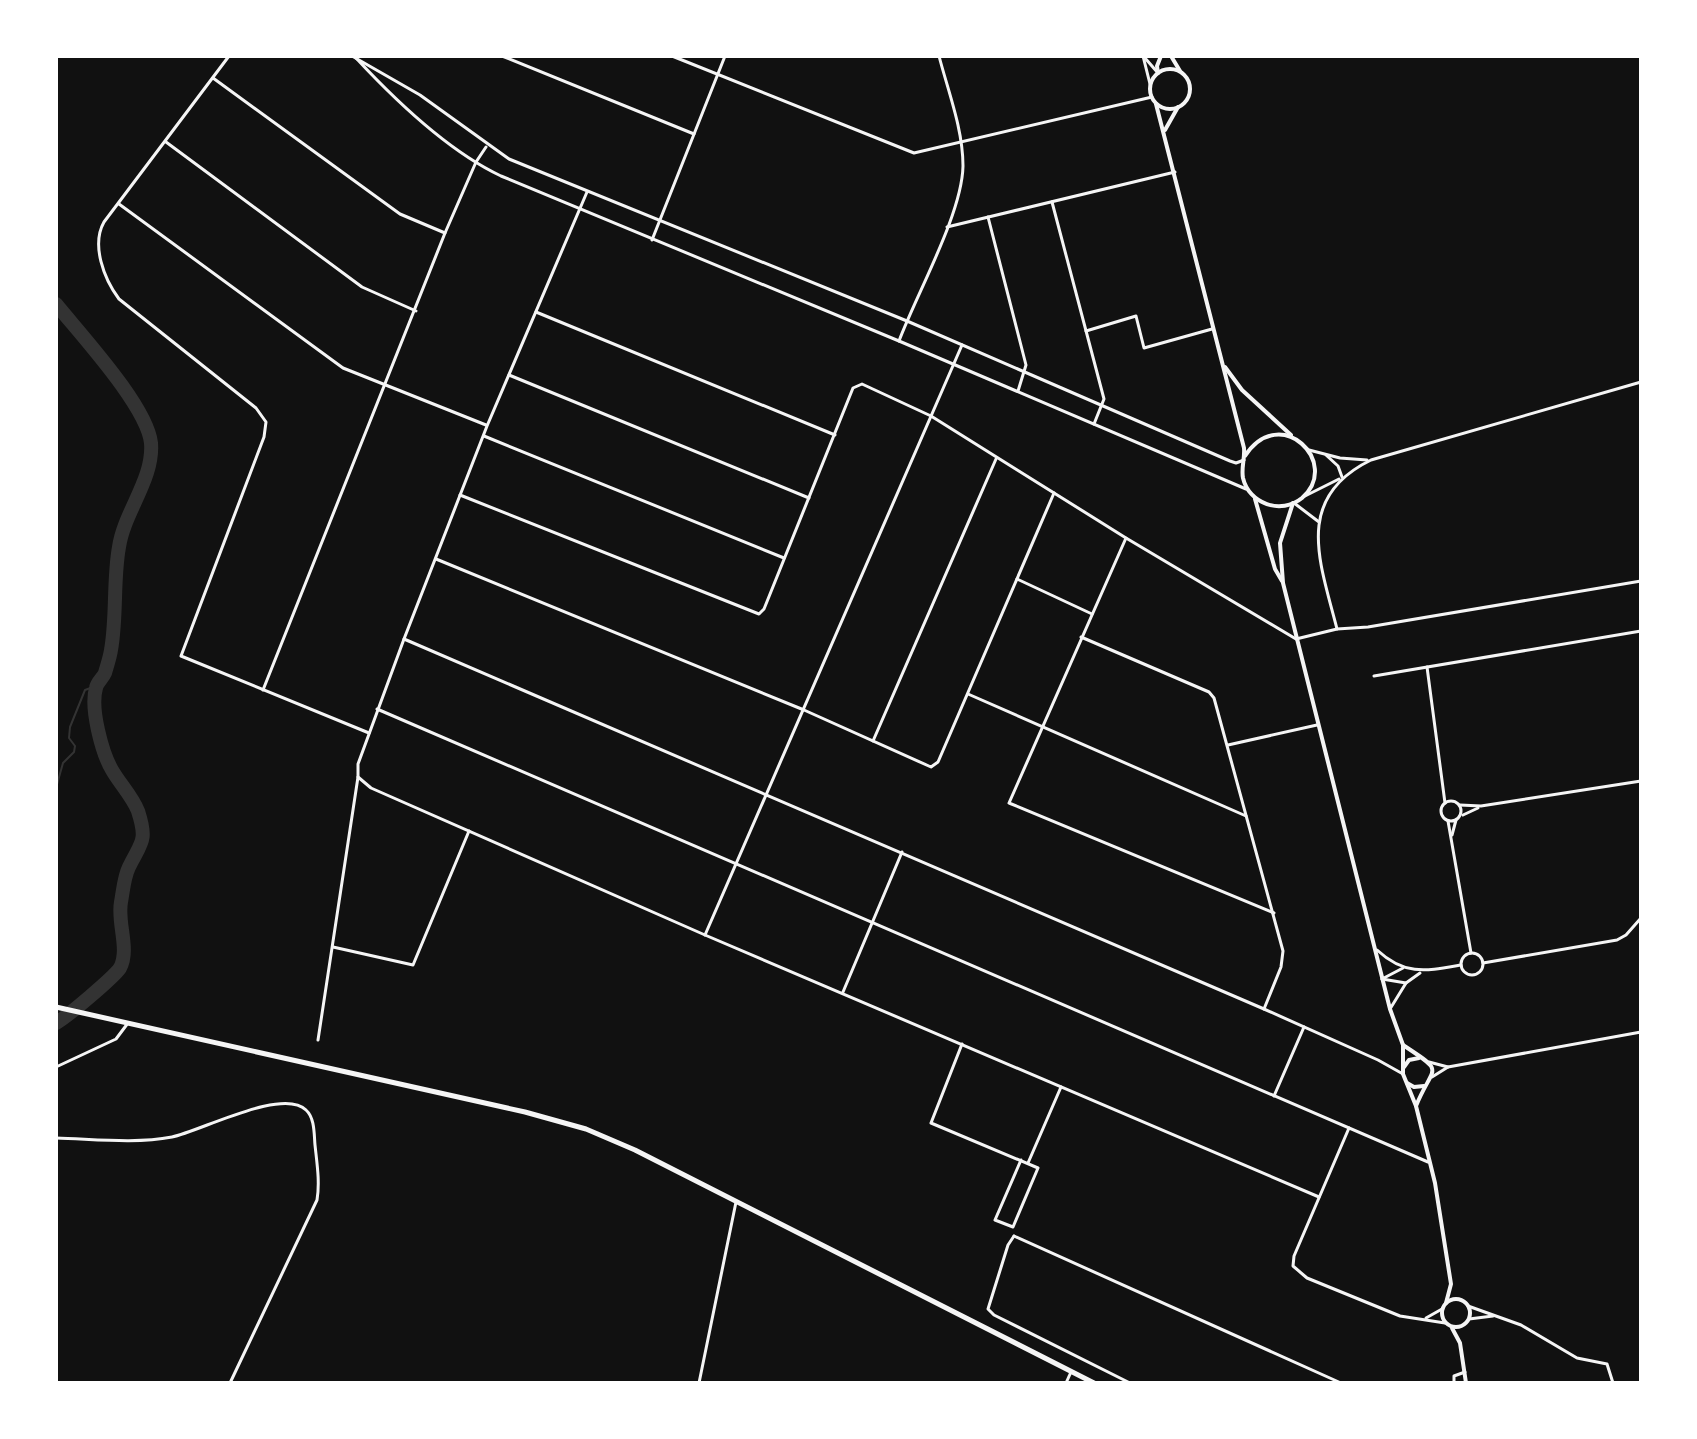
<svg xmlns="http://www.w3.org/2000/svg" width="1697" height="1439" viewBox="0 0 1697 1439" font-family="'Titillium Web',sans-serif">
<rect width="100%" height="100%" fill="#111"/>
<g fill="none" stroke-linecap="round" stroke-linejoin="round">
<!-- stream -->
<path stroke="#333" stroke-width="2" d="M56 788 63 763 74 752 75 746 69 738 70 727 85 690 96 686"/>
<!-- river -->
<path stroke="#333" stroke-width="14" d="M56 304C81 335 147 406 151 443 154 479 124 512 119 547 113 580 117 616 111 650 110 657 107 666 105 673 103 678 97 682 96 688 90 708 102 753 112 770 120 784 132 796 138 811 148 842 141 842 129 867 124 877 123 891 121 902 117 923 130 949 120 968 114 977 67 1017 56 1023"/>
<!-- minor -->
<g stroke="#f5f5f5" stroke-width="3">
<path d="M229 56 104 222C91 245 104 279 119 299L256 408 266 422 264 437 181 656 369 733"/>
<path d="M352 56 420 95 509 159 907 321 1230 461 1236 463 1244 460"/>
<path d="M502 56 694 134"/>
<path d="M672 56 914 153 1152 97"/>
<path d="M1143 56 1150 84"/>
<path d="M1149 56H1154"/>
<path d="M356 58C395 100 448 151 501 176L899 341 1246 489"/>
<path d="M1145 58 1158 73"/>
<path d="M213 78 400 214 445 233"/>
<path d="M166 142 362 287 416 311"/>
<path d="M1052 202 1104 399 1094 424"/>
<path d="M119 204 343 368 486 425"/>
<path d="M988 217 1026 365 1018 391"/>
<path d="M947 227 1175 172"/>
<path d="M652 240 725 56"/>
<path d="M536 312 835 435"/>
<path d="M1086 331 1136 316 1144 348 1212 329"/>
<path d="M899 341C917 293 962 214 963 166 963 129 948 91 939 56"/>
<path d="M509 375 809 498"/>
<path d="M484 436 784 558"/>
<path d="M1309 450 1340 458 1367 460"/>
<path d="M1326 455 1338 466 1342 477"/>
<path d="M460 495 759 614 764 609 853 388 862 384 931 416 1126 538 1296 639 1337 629 1368 627 1641 581"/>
<path d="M1303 497 1339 479"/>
<path d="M1294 503 1319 522"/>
<path d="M1126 538 1009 803 1274 913"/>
<path d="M436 559 804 710 931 767 938 762 1054 493"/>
<path d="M1017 579 1092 614"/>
<path d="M1337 629C1320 562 1293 498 1371 460L1641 382"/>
<path d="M1081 637 1209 692 1214 698 1283 951 1281 967 1264 1009"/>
<path d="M404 639 1264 1009 1378 1060 1403 1074"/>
<path d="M1427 667 1445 803"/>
<path d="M1374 676 1641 631"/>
<path d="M263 690 445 233 476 162 486 147"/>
<path d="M968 694 1246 816"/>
<path d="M377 709 1428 1162"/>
<path d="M873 741 996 459"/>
<path d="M1228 745 1317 725"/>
<path d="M358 777 371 788 705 935 1319 1197"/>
<circle cx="1451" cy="811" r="10"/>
<path d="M1460 805 1481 806 1641 781"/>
<path d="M1463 815 1478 808"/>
<path d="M1448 821 1471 953"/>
<path d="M1452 835 1456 820"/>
<path d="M705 935 962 345"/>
<path d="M333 947 413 965 469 831"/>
<path d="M1377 950C1405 976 1426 971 1461 965"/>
<circle cx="1472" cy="964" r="11"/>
<path d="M1483 963 1617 940 1626 935 1641 918"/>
<path d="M1382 979 1406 983"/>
<path d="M1382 979 1403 968"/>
<path d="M843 992 902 852"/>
<path d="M1390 1009 1406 983 1420 973"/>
<path d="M318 1040 358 777V764L404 639 487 426 587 192"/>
<path d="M962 1044 931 1123 1038 1168 1013 1227 995 1220 1021 1160"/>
<path d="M1429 1062 1448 1067"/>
<path d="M56 1067 116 1039 128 1023"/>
<path d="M1432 1077 1448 1067 1641 1032"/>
<path d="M1274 1096 1304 1027"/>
<path d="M1349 1128 1294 1256 1293 1266 1307 1278 1400 1316 1445 1323"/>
<path d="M56 1138C94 1139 135 1144 172 1137 201 1131 283 1087 306 1110 315 1118 314 1135 315 1145 317 1164 320 1182 317 1200L230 1383"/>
<path d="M1028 1163 1061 1087"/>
<path d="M1014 1236 1341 1383"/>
<path d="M1014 1236 1008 1245 988 1309 994 1315 1130 1383"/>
<path d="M1468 1306 1521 1325 1577 1358 1607 1364 1613 1383"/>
<path d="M1426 1318 1442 1309"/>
<path d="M1469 1319 1493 1316"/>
<path d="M699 1383 736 1202"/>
<path d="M1066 1383 1071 1372"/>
<path d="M1454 1383V1376L1465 1372"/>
</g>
<!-- tertiary -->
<g stroke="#f5f5f5" stroke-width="4">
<path d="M1171 56 1180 71"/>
<circle cx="1170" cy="89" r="20"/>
<path d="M1158 73 1157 66 1161 56"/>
<path d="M1156 104 1244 448C1245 458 1241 468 1243 478 1249 504 1281 515 1302 498 1342 463 1280 402 1245 456"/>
<path d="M1165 130 1178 107"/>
<path d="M1225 367 1242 390 1291 435"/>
<path d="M1255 499 1275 569 1282 581"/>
<path d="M1293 503 1280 543 1283 583 1390 1009 1403 1045V1074L1416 1106 1435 1183 1451 1284 1446 1303"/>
<path d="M1403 1045C1447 1074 1433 1064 1416 1106"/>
<path d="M1404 1067 1409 1060 1419 1058"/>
<path d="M1407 1083 1414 1087 1424 1086"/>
<circle cx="1456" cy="1313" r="14"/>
<path d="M1452 1328 1460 1343 1466 1383"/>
</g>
<!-- primary -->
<path stroke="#f5f5f5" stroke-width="5" d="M56 1007 525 1112 586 1129 635 1150 1094 1383"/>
</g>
<!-- border -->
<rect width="1697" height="1439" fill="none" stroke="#ffffff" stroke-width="116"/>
</svg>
